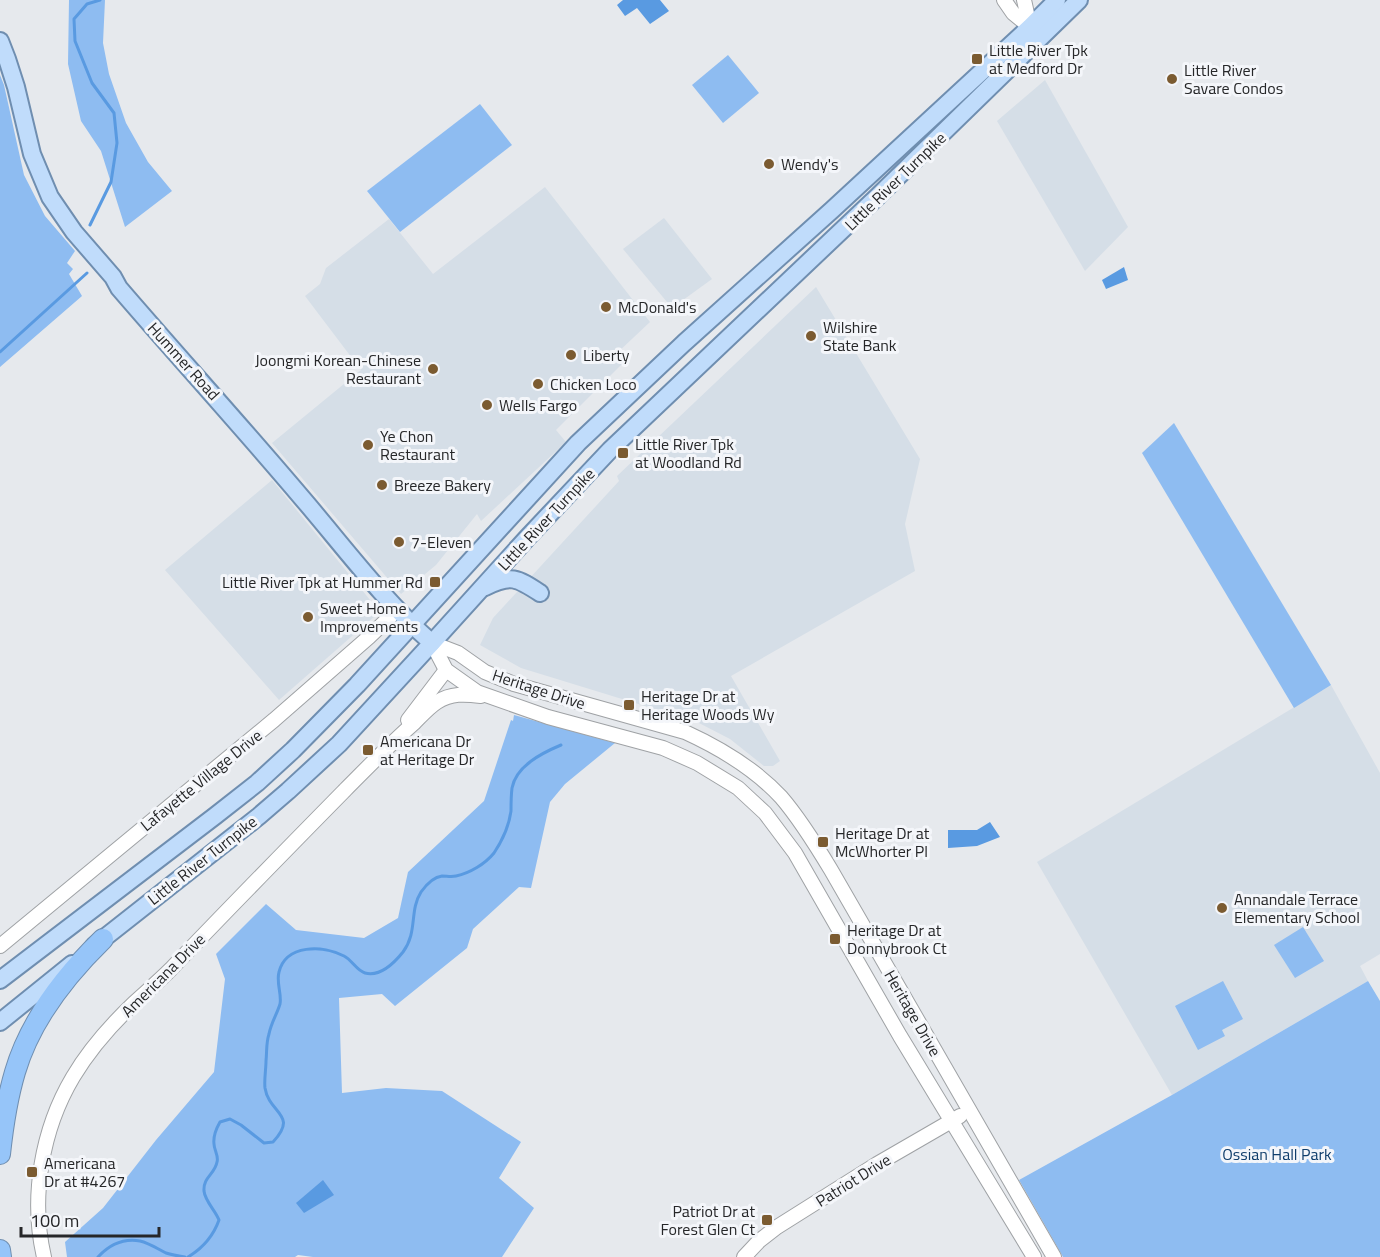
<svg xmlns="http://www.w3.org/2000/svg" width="1380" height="1257" viewBox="0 0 1380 1257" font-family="'Titillium Web',sans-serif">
<rect width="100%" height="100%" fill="#e6e9ed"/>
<!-- built -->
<g fill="#d5dee7">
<path d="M1045 80 1128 227 1085 271 997 121Z"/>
<path d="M545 187 650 322 616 354 623 363 556 430 566 442 481 521 477 514 436 565 401 594 272 443 361 370 305 296 320 284 326 268 389 219 433 274Z"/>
<path d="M664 218 712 279 672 308 623 249Z"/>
<path d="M816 287 920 459 905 524 915 571 731 676 780 761 773 766H764L730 739 697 722 521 668 480 645 493 618 619 481 617 476Z"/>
<path d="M272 480 375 606V616L279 700 165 570Z"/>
<path d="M1331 685 1380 773V954L1360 966 1368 981 1172 1095 1037 862Z"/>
</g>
<!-- green -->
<g fill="#8ebcf1">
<path d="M69 0H105L103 43 109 74 126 123 148 162 172 191 125 227 101 151 81 121 68 64Z"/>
<path d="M728 55 759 93 723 123 692 85Z"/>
<path d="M0 75 4 85 24 175 45 216 75 251 67 263 73 269 69 274 82 296 0 367Z"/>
<path d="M480 104 512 145 400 232 367 191Z"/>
<path d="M1174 423 1331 685 1294 708 1142 453Z"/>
<path d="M514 715 615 743 565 784 550 802 531 888 519 887 473 929 467 948 395 1006 382 994 339 998 342 1093 386 1088 442 1091 521 1142 499 1178 534 1208 502 1257H313L298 1255 295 1257H67L65 1242 103 1208 156 1140 214 1072 225 979 216 954 266 904 296 930 364 938 398 918 408 872 484 801 511 720 513 721Z"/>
<path d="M1303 927 1324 961 1295 978 1274 945Z"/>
<path d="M1223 981 1243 1019 1222 1030 1225 1036 1198 1050 1175 1006Z"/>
<path d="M1368 981 1380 1001V1257H1063L1019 1180 1172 1095Z"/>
</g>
<!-- water -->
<g fill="#599ae1">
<path d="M623 0H660L669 11 650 24 637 8 625 16 617 5Z"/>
<path d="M1124 267 1128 280 1106 289 1102 280Z"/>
<path d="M990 822 1000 837 977 846 948 848V830H977Z"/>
<path d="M323 1180 334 1195 304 1213 296 1203Z"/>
</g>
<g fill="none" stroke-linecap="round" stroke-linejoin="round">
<!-- stream -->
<g stroke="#599ae1" stroke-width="3">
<path d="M90 225 111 182 117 143 114 113 92 83 75 41 74 19 87 4 100 0"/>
<path d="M0 352 87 273"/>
<path d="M98 1257C110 1244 123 1238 140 1241 149 1243 158 1249 166 1253 172 1255 178 1256 185 1257"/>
<path d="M188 1257C203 1248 213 1237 219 1220 215 1210 205 1201 204 1191 203 1177 215 1174 217 1162 219 1156 214 1150 214 1144 213 1136 216 1129 220 1122L230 1119 241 1125 264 1143 273 1142C299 1114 269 1114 265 1088 264 1080 266 1069 266 1061 267 1051 266 1043 269 1034 271 1023 277 1014 280 1004 282 994 276 983 279 972 286 944 323 945 344 956 352 960 357 971 365 973 380 977 395 962 403 952 418 932 409 911 421 892 426 885 434 877 442 876 447 876 451 877 456 876 470 873 485 864 494 853 502 841 509 826 511 811 511 804 511 796 512 788 516 766 542 753 561 745"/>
</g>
<!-- minor casing -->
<g stroke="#9fa2a5" stroke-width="16">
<g id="minor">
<path d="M1004 0 1013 13 1030 27"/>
<path d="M1024 0 1030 27 1033 32"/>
<path d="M432 643 458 653 485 672 514 684 685 732C720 748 755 769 781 797 800 819 816 845 831 870L1054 1257"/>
<path d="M432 643 446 670 477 692 548 717 663 748 697 763 738 788 765 813 795 853 900 1036 1034 1257"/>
<path d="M408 720 446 670"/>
<path d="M0 946 274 720 369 637 397 610"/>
<path d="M44 1257C30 1197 42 1129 73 1077 89 1050 111 1025 134 1003 146 992 159 981 171 969 228 909 287 849 345 790 368 767 390 744 414 723 421 716 429 707 437 702 451 693 465 694 481 696"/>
<path d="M744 1257 759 1241 777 1227 877 1164 960 1116"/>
</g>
</g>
<!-- major casing -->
<g stroke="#6f8eb0" stroke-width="20">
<g id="major">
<path d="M0 41 7 59 16 87 32 154 50 197 74 232 113 277 119 288C180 359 242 427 302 498 344 547 383 600 432 643"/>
<path d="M485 587C511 574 517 578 540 593"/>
<path d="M94 946 259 816 288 791 339 744 432 643 527 538 610 450 878 196 1079 0"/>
<path d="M0 980 215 816 257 783 293 750 357 685 578 443 684 343 832 210 1030 27 1057 0"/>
<path d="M0 1022 72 964"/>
</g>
</g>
<!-- highway casing -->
<g stroke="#6f8eb0" stroke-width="22">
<g id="highway">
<path d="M0 1154C3 1126 7 1099 15 1072 30 1021 65 976 103 939"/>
<path d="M0 1250 1 1257"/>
</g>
</g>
<!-- minor -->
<use href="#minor" stroke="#fff" stroke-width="14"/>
<!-- major -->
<use href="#major" stroke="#c0dcfb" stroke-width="16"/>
<!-- highway -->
<use href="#highway" stroke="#96c5f9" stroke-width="20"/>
</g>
<!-- markers -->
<g fill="#7b5b31" stroke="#f4f6fa" stroke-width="2">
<rect x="971" y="53" width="12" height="12" rx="3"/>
<circle cx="1172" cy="79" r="6"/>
<circle cx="769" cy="164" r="6"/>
<circle cx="606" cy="307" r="6"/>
<circle cx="811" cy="336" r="6"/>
<circle cx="571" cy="355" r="6"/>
<circle cx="433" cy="369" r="6"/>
<circle cx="538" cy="384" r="6"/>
<circle cx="487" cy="405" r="6"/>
<circle cx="368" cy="445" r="6"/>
<rect x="617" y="447" width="12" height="12" rx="3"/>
<circle cx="382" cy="485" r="6"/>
<circle cx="399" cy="542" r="6"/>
<rect x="429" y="576" width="12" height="12" rx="3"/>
<circle cx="308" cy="617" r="6"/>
<rect x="623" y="699" width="12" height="12" rx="3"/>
<rect x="362" y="744" width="12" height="12" rx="3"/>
<rect x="817" y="836" width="12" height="12" rx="3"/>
<circle cx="1222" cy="908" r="6"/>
<rect x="829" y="933" width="12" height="12" rx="3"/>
<rect x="26" y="1166" width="12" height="12" rx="3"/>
<rect x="761" y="1214" width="12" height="12" rx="3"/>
</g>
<g text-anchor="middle" stroke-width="6" stroke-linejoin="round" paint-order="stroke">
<!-- poi labels -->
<g font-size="16" fill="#262729" stroke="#f4f6fa" text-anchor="start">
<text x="989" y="56">Little River Tpk<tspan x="989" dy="18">at Medford Dr</tspan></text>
<text x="1184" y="76">Little River<tspan x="1184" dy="18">Savare Condos</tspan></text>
<text x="781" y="170">Wendy's</text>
<text x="618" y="313">McDonald's</text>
<text x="823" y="333">Wilshire<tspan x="823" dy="18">State Bank</tspan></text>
<text x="583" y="361">Liberty</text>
<text x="421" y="366" text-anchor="end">Joongmi Korean-Chinese<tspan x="421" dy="18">Restaurant</tspan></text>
<text x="550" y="390">Chicken Loco</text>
<text x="499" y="411">Wells Fargo</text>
<text x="380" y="442">Ye Chon<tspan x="380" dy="18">Restaurant</tspan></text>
<text x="635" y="450">Little River Tpk<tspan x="635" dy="18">at Woodland Rd</tspan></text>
<text x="394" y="491">Breeze Bakery</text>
<text x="411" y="548">7-Eleven</text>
<text x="423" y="588" text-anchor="end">Little River Tpk at Hummer Rd</text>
<text x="320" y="614">Sweet Home<tspan x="320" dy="18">Improvements</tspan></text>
<text x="641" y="702">Heritage Dr at<tspan x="641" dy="18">Heritage Woods Wy</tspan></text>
<text x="380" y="747">Americana Dr<tspan x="380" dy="18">at Heritage Dr</tspan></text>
<text x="835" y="839">Heritage Dr at<tspan x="835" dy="18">McWhorter Pl</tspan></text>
<text x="1234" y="905">Annandale Terrace<tspan x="1234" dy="18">Elementary School</tspan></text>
<text x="847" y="936">Heritage Dr at<tspan x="847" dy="18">Donnybrook Ct</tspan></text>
<text x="44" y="1169">Americana<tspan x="44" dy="18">Dr at #4267</tspan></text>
<text x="755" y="1217" text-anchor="end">Patriot Dr at<tspan x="755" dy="18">Forest Glen Ct</tspan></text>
</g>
<!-- street labels -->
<g font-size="16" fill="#262729" stroke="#f4f6fa">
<text transform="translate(895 181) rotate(-44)" y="6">Little River Turnpike</text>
<text transform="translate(184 361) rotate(48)" y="6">Hummer Road</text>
<text transform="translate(546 519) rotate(-47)" y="6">Little River Turnpike</text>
<text transform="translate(539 689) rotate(18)" y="6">Heritage Drive</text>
<text transform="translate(201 780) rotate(-39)" y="6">Lafayette Village Drive</text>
<text transform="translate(202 860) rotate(-38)" y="6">Little River Turnpike</text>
<text transform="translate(163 975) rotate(-45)" y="6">Americana Drive</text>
<text transform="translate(913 1013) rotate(60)" y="6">Heritage Drive</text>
<text transform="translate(853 1180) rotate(-32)" y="6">Patriot Drive</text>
</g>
<!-- park labels -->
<g font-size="16" fill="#103e6c" stroke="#f4f6fa">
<text x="1277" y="1160">Ossian Hall Park</text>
</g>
</g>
<!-- scale -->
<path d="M21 1227v9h138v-9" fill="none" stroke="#262729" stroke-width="3"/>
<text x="30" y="1227" font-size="18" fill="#262729" stroke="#f4f6fa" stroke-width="4.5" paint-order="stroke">100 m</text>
</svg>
